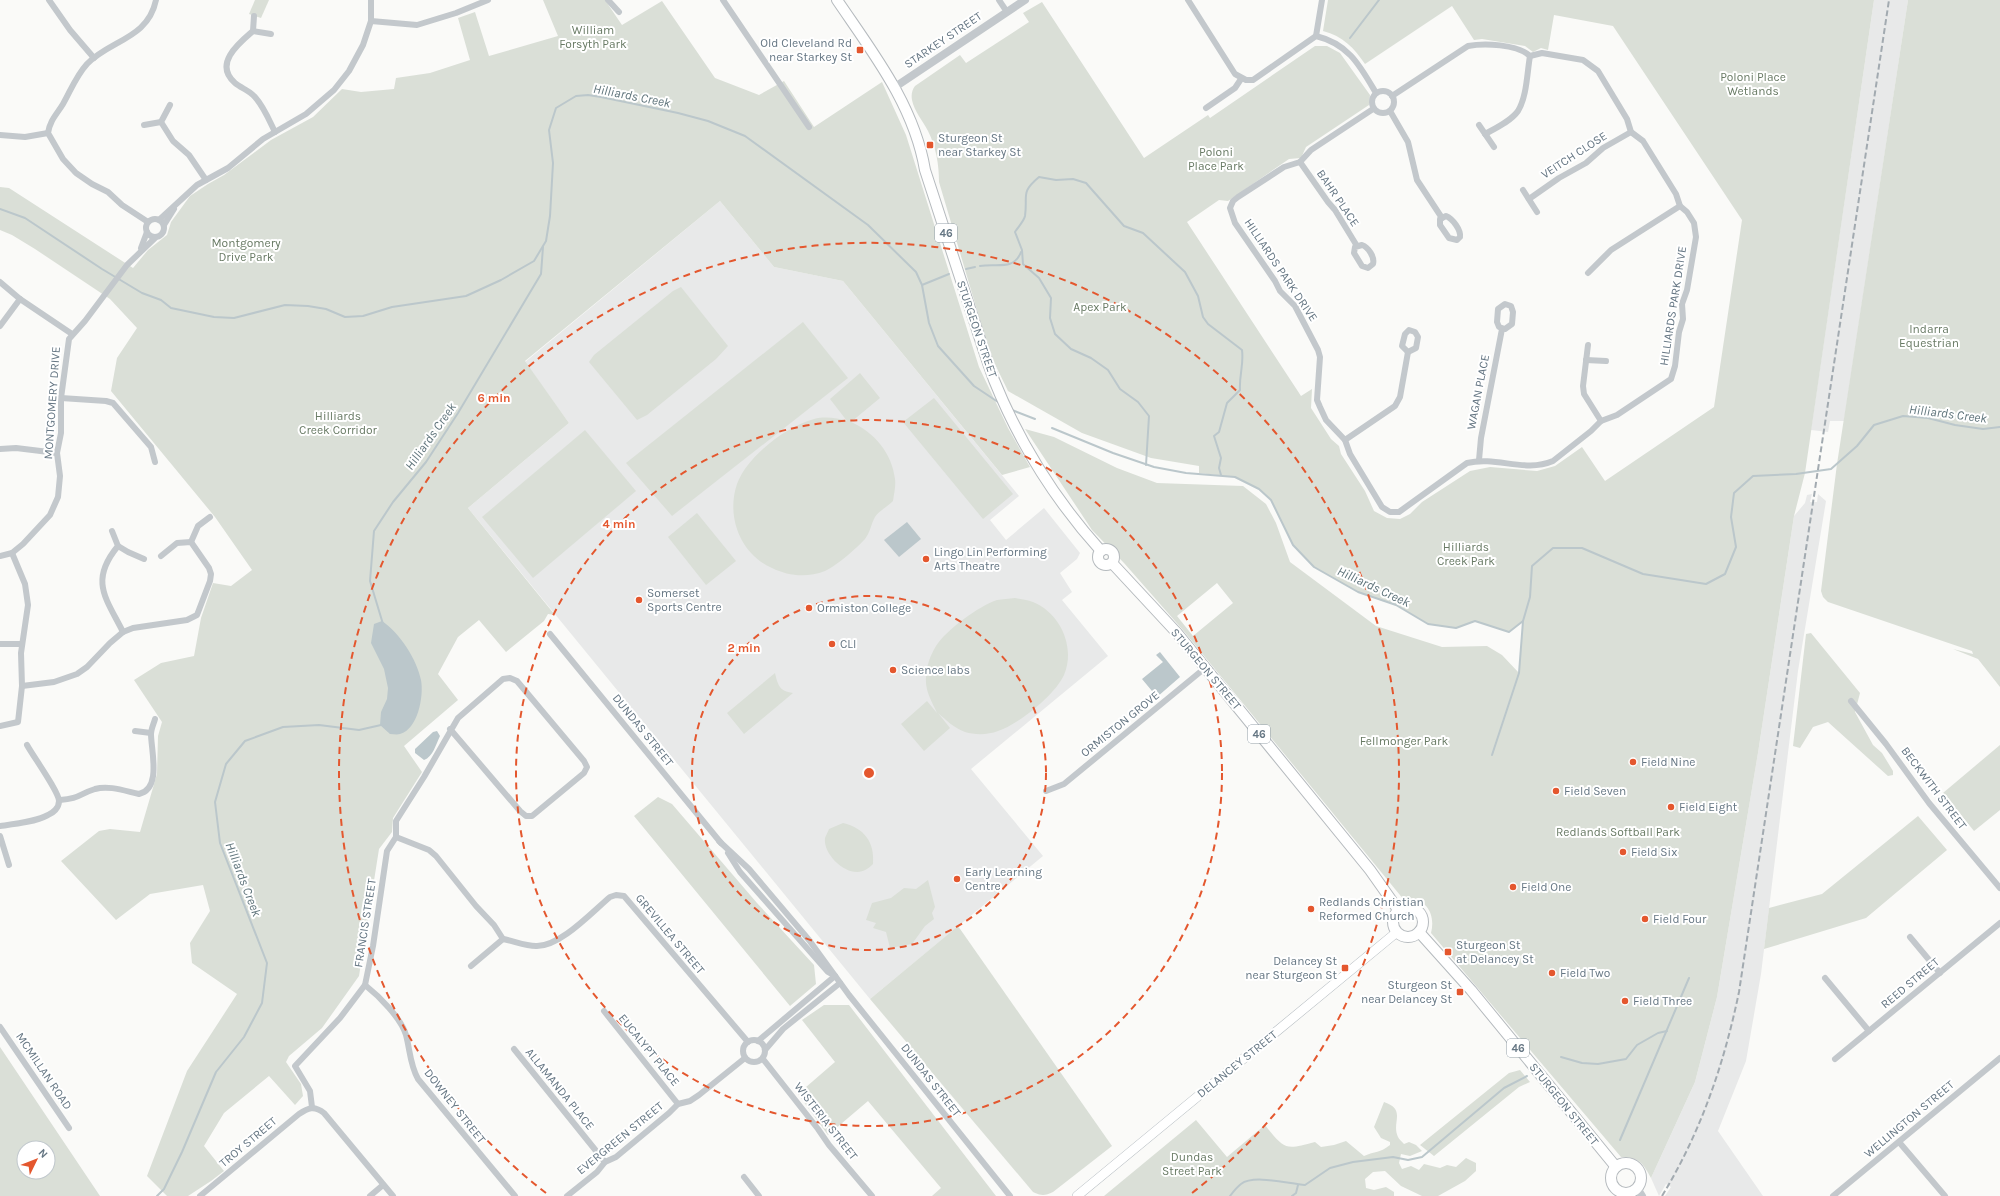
<svg xmlns="http://www.w3.org/2000/svg" width="2000" height="1196" viewBox="0 0 2000 1196" font-family="Karla,sans-serif">
<rect width="100%" height="100%" fill="#fafaf8"/>
<!-- built -->
<g fill="#e8e9e9">
<path d="M1874 0H1908L1844 421H1830L1828 432 1811 430Z"/>
<path d="M720 201 774 267 843 281 1019 496 990 520 1006 540 1044 508 1080 553 1077 559 1060 573 1072 592 1062 600 1108 656 971 769 1043 856 870 999 468 508 569 423 525 362Z"/>
<path d="M1812 494 1810 502H1817L1818 494 1826 501 1798 671 1761 974 1746 1061 1718 1131 1763 1196H1665L1671 1187 1666 1184 1659 1196 1651 1178 1695 1082 1717 997 1758 753 1794 516 1805 503 1807 495Z"/>
</g>
<!-- green -->
<g fill="#dadfd7" fill-rule="evenodd">
<path d="M255 0H269L261 18 249 14Z"/>
<path d="M543 0H605L622 25 662 1 715 78 759 95 784 81 814 127 882 82 906 135 979 367 1008 428 1030 467 1002 475 843 281 774 267 720 201 525 361 569 423 468 508 555 615 548 614 544 621 506 652 479 620 458 637 438 674 458 700 404 746 422 772 393 818 392 832 379 849 359 976 322 1028 289 1056 286 1062 301 1084 303 1096 295 1105 269 1076 224 1113 204 1146 224 1171 211 1181 188 1196H167L147 1176 187 1071 237 994 192 963 190 943 210 911 203 885 150 894 116 920 61 861 99 831 110 829 140 832 157 774 158 736 162 722 134 680 161 663 194 656 201 618 213 583 231 586 252 570 215 517 111 391 117 358 137 328 110 299 35 249 12 235 0 230V187L9 188 133 268 148 250 167 235 171 222 190 196 208 184 224 175 271 140 313 117 342 89 361 92 394 89 396 78 430 73 470 60 458 18 475 12 489 56 558 36Z"/>
<path d="M1328 0H1874L1805 473 1794 516 1758 753 1717 997 1695 1082 1651 1178C1643 1163 1639 1157 1621 1157L1431 933C1436 914 1426 896 1404 900L1182 629 1124 563 1092 530 1025 429 1054 437 1117 468 1157 483 1243 486 1266 504 1276 523 1290 562 1376 626 1442 647 1487 646 1502 655 1519 673 1523 622 1509 632 1475 621 1456 628 1428 624 1396 605 1358 592 1314 567 1293 545 1271 500 1259 489 1235 477 1199 473V466L1151 458 1082 433 1008 391 990 354 939 182C939 164 936 147 928 131 923 121 914 111 912 100 911 95 912 90 915 86L960 55 966 63 1029 22 1023 13 1042 2 1144 158 1208 115 1210 118 1315 46H1327L1340 53 1370 95 1369 105 1306 147 1301 158 1289 159 1228 201 1219 200 1187 222 1301 396 1312 389 1311 408 1331 439 1339 446 1341 454 1365 491 1374 511 1387 518 1400 519 1410 514 1422 502 1470 471 1490 467 1537 471 1555 466 1582 447 1605 481 1714 407 1742 220 1613 26 1554 15 1548 50 1541 48 1533 52 1525 46 1482 39 1474 40 1452 6 1365 64C1354 48 1343 36 1323 31ZM1217 583 1233 603 1193 636 1177 616Z"/>
<path d="M1908 0H2000V687L1978 659 1953 649 1973 654 1972 651 1828 602 1823 597 1821 591 1837 464Z"/>
<path d="M681 287 728 346 716 359 647 415 637 420 589 362 594 355 673 291Z"/>
<path d="M803 322 848 378 672 516 626 463Z"/>
<path d="M860 373 880 398 851 422C874 432 892 453 895 479 896 486 894 494 893 501 888 506 879 511 875 517 871 524 870 533 865 539 857 548 835 567 825 571 807 578 788 576 772 568 740 554 726 516 737 484 747 456 787 426 814 419 825 416 837 418 847 421L830 399Z"/>
<path d="M934 398 1013 494 983 519 903 422Z"/>
<path d="M585 430 636 491 533 578 482 517Z"/>
<path d="M697 513 736 561 706 585 668 537Z"/>
<path d="M1015 598C1021 599 1028 600 1033 602 1060 613 1076 647 1064 675 1055 695 1019 724 998 731 988 735 975 735 965 732 954 728 946 720 938 713L950 728 924 751 901 724 927 701 937 713C932 702 925 691 926 678 926 667 930 656 936 646 946 630 979 606 997 600 1002 599 1009 599 1015 598Z"/>
<path d="M1811 633 1860 693 1855 712 1873 745 1882 753 1893 771V775L1888 776 1828 722 1813 727 1800 748 1793 746 1806 634Z"/>
<path d="M775 673C778 685 779 691 793 693L744 734 727 713Z"/>
<path d="M2000 745V810L1974 831 1943 793Z"/>
<path d="M658 797 672 804 757 903 814 965 816 984 790 1006 634 816Z"/>
<path d="M1918 816 1947 850 1866 918 1764 949 1769 908 1822 894Z"/>
<path d="M843 823C864 828 875 842 873 864 869 868 864 872 857 872 842 872 823 853 825 838 826 835 828 832 829 829Z"/>
<path d="M928 880 935 907 932 913 934 919 925 926 912 944 890 948 886 932 873 928 876 923 866 920 872 903 891 898 904 888 916 889Z"/>
<path d="M958 926 1112 1146 1053 1192C1045 1196 1041 1196 1033 1192L870 999Z"/>
<path d="M824 1005H849L996 1196H932L941 1188 868 1101 828 1135 798 1094 835 1062 802 1020Z"/>
<path d="M0 1047 100 1196H0ZM24 1148H48V1172H24Z"/>
<path d="M1520 1070 1530 1082 1519 1087 1434 1156 1420 1145 1509 1073Z"/>
<path d="M1384 1102C1407 1110 1391 1122 1398 1137 1399 1139 1402 1142 1404 1144L1409 1142 1416 1145 1422 1151 1410 1156 1401 1154 1399 1163 1402 1169 1411 1166 1419 1170 1424 1164 1440 1168 1447 1165 1456 1167 1466 1158 1476 1163V1171L1465 1181 1438 1196H1422L1401 1186 1385 1171 1373 1172 1365 1179 1366 1188 1374 1190 1386 1187 1394 1192V1196H1104L1196 1120 1227 1157 1265 1125C1285 1150 1285 1150 1315 1142L1321 1147 1334 1145 1346 1141 1364 1156C1375 1151 1380 1153 1390 1145V1142L1381 1138 1374 1127Z"/>
</g>
<!-- water -->
<g fill="#bbc7cb">
<path d="M907 522 921 539 899 557 884 540Z"/>
<path d="M382 621C400 633 417 660 421 680 424 696 418 729 400 734 397 735 393 734 390 734L380 725 381 712 387 699 388 688 384 669 371 643 374 624Z"/>
<path d="M1160 652 1180 677 1157 697 1142 679 1163 662 1156 655Z"/>
<path d="M437 731 440 736C436 744 433 757 424 760L415 753V749L433 732Z"/>
</g>
<g fill="none" stroke-linecap="round" stroke-linejoin="round">
<!-- stream -->
<g stroke="#bbc7cb" stroke-width="2">
<path d="M1350 38 1379 0"/>
<path d="M0 209 25 218 102 269 142 293 161 300 171 308 214 317 234 318 285 305 308 306 326 309 345 317 363 316 392 307 466 296 501 280 534 261 546 241 550 216 553 163 549 130 556 108 576 96 588 95 601 97 678 113 708 121 745 136 868 225 916 272 922 285 929 323 938 346 974 386 1001 404"/>
<path d="M980 266C996 263 1014 271 1021 252"/>
<path d="M966 269 975 267"/>
<path d="M922 285 949 274"/>
<path d="M1012 410 1035 419"/>
<path d="M1052 428 1113 453 1154 467 1186 473 1235 477 1259 489 1271 500 1293 545 1314 567 1358 592 1396 605 1428 624 1456 628 1475 621 1509 632 1523 621 1530 597 1532 566 1553 548H1582L1643 574 1706 584 1725 574 1736 547 1731 517 1734 493 1753 476 1796 474 1831 469 1857 446 1874 425 1903 416 1928 418 1955 425 1983 429 2000 427"/>
<path d="M1146 465 1149 416 1138 402 1120 389 1108 370 1091 358 1071 349 1055 334 1050 318 1051 298 1039 278 1023 264 1022 250 1015 232C1018 227 1024 221 1025 216 1028 195 1020 193 1039 177L1056 180 1073 179 1086 183 1124 226 1143 233 1185 272 1198 296 1203 317 1208 324 1242 350C1244 365 1239 375 1240 390L1227 403 1219 432 1214 436 1221 458 1219 468 1221 475"/>
<path d="M383 624 370 581 374 531 393 502 426 462 458 413 541 274 543 247"/>
<path d="M1492 755 1519 673 1523 621"/>
<path d="M1561 1057 1582 1063 1598 1064 1626 1059 1637 1045 1658 1033 1667 1031"/>
<path d="M1620 1140 1689 978"/>
<path d="M157 1196 164 1189 182 1152 216 1072 244 1037 262 1003 267 963 220 843 215 802 226 764 245 741 283 727 319 725 359 730 381 725"/>
<path d="M1230 1196C1233 1192 1237 1187 1241 1184 1254 1174 1289 1184 1305 1185L1330 1168 1353 1162 1393 1157 1408 1160 1422 1157 1504 1088 1527 1076"/>
<path d="M1292 1196 1296 1193 1298 1185"/>
</g>
<!-- secondary casing -->
<g stroke="#b3babf" stroke-width="10">
<path id="secondary" d="M1077 1196 1397 932"/>
</g>
<!-- primary casing -->
<g stroke="#b5babe" stroke-width="12">
<g id="primary">
<path d="M837 0C873 53 914 105 925 170 939 213 953 256 967 299 976 326 984 353 994 380 1019 442 1056 501 1101 551"/>
<circle cx="1106" cy="557" r="8"/>
<path d="M1112 563 1177 633 1370 870 1399 911"/>
<circle cx="1408" cy="922" r="15"/>
<path d="M1419 932 1471 990 1616 1167"/>
<circle cx="1626" cy="1178" r="15"/>
</g>
</g>
<!-- minor -->
<g stroke="#c3c8cc" stroke-width="6">
<path d="M49 0 70 30 94 58"/>
<path d="M608 0 619 12"/>
<path d="M723 0 809 127"/>
<path d="M999 0 1007 12"/>
<path d="M1188 0 1235 74 1246 80H1253L1316 36C1349 44 1360 66 1376 93"/>
<path d="M254 16 253 31C239 43 213 64 235 83 241 88 250 91 255 97 264 107 269 120 275 132"/>
<path d="M371 21 417 25 456 13 488 0"/>
<path d="M253 31 271 34"/>
<path d="M1316 36 1322 0"/>
<circle cx="1383" cy="102" r="11"/>
<path d="M170 105 161 122 173 141 189 155 206 180"/>
<path d="M1206 108 1235 88 1241 79"/>
<path d="M1373 109 1311 150 1300 162 1284 167 1238 197 1233 201 1230 208 1235 223 1275 281 1280 291 1295 306 1318 350 1320 357 1317 400 1320 407 1326 420 1345 440 1350 454 1382 507 1390 512H1399L1467 463C1497 456 1525 473 1553 461L1591 431 1601 421 1617 415 1671 379 1675 366 1679 332 1683 319 1682 304 1687 290 1696 237 1694 223 1687 212 1680 206 1676 194 1643 141 1631 132 1627 119 1598 71 1583 60 1542 53 1530 56C1517 44 1484 43 1468 46L1392 96"/>
<path d="M1390 111 1408 142 1417 180 1442 218"/>
<path d="M144 125 161 122"/>
<path d="M1479 125 1494 147"/>
<path d="M1485 134C1496 128 1511 121 1518 111 1527 96 1527 73 1530 56"/>
<path d="M0 135 25 137 48 133"/>
<path d="M1300 162 1328 202 1335 210 1357 246"/>
<path d="M1523 190 1537 212"/>
<path d="M1529 199 1559 178 1586 163 1603 148 1631 132"/>
<path d="M1446 216C1453 219 1461 230 1460 237L1457 240 1449 238 1440 225V219Z"/>
<circle cx="155" cy="228" r="9"/>
<path d="M159 220 197 185 228 168 263 139 306 114 334 90 349 71 363 45 371 21V0"/>
<path d="M148 222 122 205 108 192 92 184 76 173 63 159 48 133C50 120 57 114 63 104 71 90 76 76 87 64 110 40 148 39 156 0"/>
<path d="M164 225 174 209"/>
<path d="M1362 245C1368 247 1375 257 1373 264L1368 268 1362 266 1354 253 1355 247Z"/>
<path d="M141 248 147 232"/>
<path d="M1588 273 1611 250 1680 206"/>
<path d="M0 282 20 299 72 334"/>
<path d="M1505 304 1511 306 1513 312 1512 324 1505 329 1499 327 1497 322 1498 309Z"/>
<path d="M0 326 20 299"/>
<path d="M1409 330 1415 332 1418 337 1416 348 1408 352 1402 346 1405 334Z"/>
<path d="M1588 345 1583 386 1584 394 1601 421"/>
<path d="M1586 360 1606 361"/>
<path d="M61 398 106 401 113 403 151 447 155 462"/>
<path d="M1345 440 1395 406 1400 397 1408 352"/>
<path d="M0 449 16 448 57 453"/>
<path d="M1479 460 1481 438 1502 329"/>
<path d="M112 531 118 546C89 581 106 598 123 632"/>
<path d="M191 542 198 526 210 517"/>
<path d="M118 546 128 552 144 559"/>
<path d="M0 556 12 553 23 544 50 515 58 497 60 476 57 453 61 433V398L69 339 85 321 127 265 155 238"/>
<path d="M550 634 721 843"/>
<path d="M0 644H22"/>
<path d="M22 686 54 682 77 674 87 667 110 643 123 632 133 628 187 620 197 615 210 581 211 574 209 568 191 542 177 543 161 556"/>
<path d="M1851 701 1886 744 1929 803 2000 888"/>
<path d="M0 726 18 722 22 686 21 653 28 605 25 584 12 553"/>
<path d="M135 731 151 733"/>
<path d="M1046 791 1064 784 1205 668"/>
<path d="M60 800C79 799 79 794 95 789 109 785 125 791 139 794 162 789 151 750 151 734 151 729 154 723 155 719"/>
<path d="M0 826C15 824 35 822 48 815 53 813 59 808 59 801 59 792 33 756 27 745"/>
<path d="M0 836 9 865"/>
<path d="M396 837 429 850 436 856 476 906 494 925 503 939C514 941 525 946 536 946 560 947 592 912 610 897L616 895 624 896 748 1042"/>
<path d="M719 841 749 869 809 940 849 995 1010 1196"/>
<path d="M728 853 740 872 828 972 835 976"/>
<path d="M1910 937 1940 973"/>
<path d="M471 966 503 939"/>
<path d="M1825 978 1869 1031"/>
<path d="M365 985C379 996 401 1018 406 1035 410 1050 410 1065 418 1079L515 1196"/>
<path d="M604 1011 678 1104"/>
<path d="M0 1027 69 1128"/>
<circle cx="754" cy="1051" r="11"/>
<path d="M758 1041 835 976"/>
<path d="M514 1049 605 1162"/>
<path d="M765 1050 783 1029 840 983"/>
<path d="M763 1059 818 1129 829 1145 872 1196"/>
<path d="M1835 1059 2000 923"/>
<path d="M312 1107 310 1091 295 1066 340 1018 365 985 373 946 387 851 396 837V821L424 777 458 718 503 679 510 678 517 681 584 761 587 767 584 773 532 816H526L520 811 450 729"/>
<path d="M1899 1142 1945 1196"/>
<path d="M744 1177 759 1196"/>
<path d="M200 1196 299 1114C308 1108 314 1105 324 1113L393 1196"/>
<path d="M370 1196 383 1185"/>
<path d="M567 1196 597 1172 605 1162 616 1157 669 1113 678 1104 690 1101 699 1095 745 1058"/>
<path d="M1833 1196 2000 1058"/>
</g>
<!-- tertiary -->
<g stroke="#c3c8cc" stroke-width="8">
<path d="M895 87 1025 0"/>
<path d="M1637 1188 1642 1196"/>
</g>
<!-- secondary -->
<use href="#secondary" stroke="#fff" stroke-width="9"/>
<!-- primary -->
<use href="#primary" stroke="#fff" stroke-width="10"/>
<!-- rail -->
<path stroke="#a2aab0" stroke-width="2" stroke-dasharray="6 3" stroke-linecap="butt" d="M1662 1196C1701 1132 1724 1064 1739 992L1889 0"/>
</g>
<!-- distance rings -->
<g fill="none" stroke="#e4572e" stroke-width="2" stroke-dasharray="7 5">
<circle cx="869" cy="773" r="177"/>
<circle cx="869" cy="773" r="353"/>
<path d="M546 1193A530 530 0 1 1 1192 1193"/>
</g>
<!-- markers -->
<g fill="#e4572e" stroke="#fff" stroke-width="1.5">
<rect x="856" y="46" width="8" height="8" rx="2"/>
<rect x="926" y="141" width="8" height="8" rx="2"/>
<circle cx="926" cy="559" r="4"/>
<circle cx="639" cy="600" r="4"/>
<circle cx="809" cy="608" r="4"/>
<circle cx="832" cy="644" r="4"/>
<circle cx="893" cy="670" r="4"/>
<circle cx="1633" cy="762" r="4"/>
<circle cx="1556" cy="791" r="4"/>
<circle cx="1671" cy="807" r="4"/>
<circle cx="1623" cy="852" r="4"/>
<circle cx="957" cy="879" r="4"/>
<circle cx="1513" cy="887" r="4"/>
<circle cx="1311" cy="909" r="4"/>
<circle cx="1645" cy="919" r="4"/>
<rect x="1444" y="948" width="8" height="8" rx="2"/>
<rect x="1341" y="964" width="8" height="8" rx="2"/>
<circle cx="1552" cy="973" r="4"/>
<rect x="1456" y="988" width="8" height="8" rx="2"/>
<circle cx="1625" cy="1001" r="4"/>
</g>
<g text-anchor="middle" stroke-width="4" stroke-linejoin="round" paint-order="stroke">
<!-- shield labels -->
<g fill="#fff" stroke="#939fa8" stroke-width="1">
<rect x="935" y="224" width="22" height="18" rx="3"/>
<rect x="1248" y="725" width="22" height="18" rx="3"/>
<rect x="1507" y="1039" width="22" height="18" rx="3"/>
</g>
<g font-size="11" font-weight="bold" fill="#657683">
<text x="946" y="237">46</text>
<text x="1259" y="738">46</text>
<text x="1518" y="1052">46</text>
</g>
<!-- park labels -->
<g font-size="12" fill="#687a64" stroke="#fff">
<text x="593" y="34">William<tspan x="593" dy="14">Forsyth Park</tspan></text>
<text x="1753" y="81">Poloni Place<tspan x="1753" dy="14">Wetlands</tspan></text>
<text x="1216" y="156">Poloni<tspan x="1216" dy="14">Place Park</tspan></text>
<text x="246" y="247">Montgomery<tspan x="246" dy="14">Drive Park</tspan></text>
<text x="1100" y="311">Apex Park</text>
<text x="1929" y="333">Indarra<tspan x="1929" dy="14">Equestrian</tspan></text>
<text x="338" y="420">Hilliards<tspan x="338" dy="14">Creek Corridor</tspan></text>
<text x="1466" y="551">Hilliards<tspan x="1466" dy="14">Creek Park</tspan></text>
<text x="1404" y="745">Fellmonger Park</text>
<text x="1618" y="836">Redlands Softball Park</text>
<text x="1192" y="1161">Dundas<tspan x="1192" dy="14">Street Park</tspan></text>
</g>
<!-- street labels -->
<g font-size="12" fill="#657683" stroke="#fff">
<text transform="translate(943 40) rotate(-34)" y="4">STARKEY STREET</text>
<text transform="translate(1574 155) rotate(-33)" y="4">VEITCH CLOSE</text>
<text transform="translate(1338 198) rotate(56)" y="4">BAHR PLACE</text>
<text transform="translate(1281 270) rotate(56)" y="4">HILLIARDS PARK DRIVE</text>
<text transform="translate(1673 306) rotate(-81)" y="4">HILLIARDS PARK DRIVE</text>
<text transform="translate(977 329) rotate(71)" y="4">STURGEON STREET</text>
<text transform="translate(1478 392) rotate(-79)" y="4">WAGAN PLACE</text>
<text transform="translate(52 403) rotate(-86)" y="4">MONTGOMERY DRIVE</text>
<text transform="translate(1206 669) rotate(50)" y="4">STURGEON STREET</text>
<text transform="translate(1120 724) rotate(-39)" y="4">ORMISTON GROVE</text>
<text transform="translate(643 730) rotate(51)" y="4">DUNDAS STREET</text>
<text transform="translate(1934 788) rotate(53)" y="4">BECKWITH STREET</text>
<text transform="translate(365 923) rotate(-81)" y="4">FRANCIS STREET</text>
<text transform="translate(670 934) rotate(50)" y="4">GREVILLEA STREET</text>
<text transform="translate(1910 983) rotate(-40)" y="4">REED STREET</text>
<text transform="translate(649 1050) rotate(51)" y="4">EUCALYPT PLACE</text>
<text transform="translate(1237 1064) rotate(-39)" y="4">DELANCEY STREET</text>
<text transform="translate(44 1071) rotate(56)" y="4">MCMILLAN ROAD</text>
<text transform="translate(931 1080) rotate(52)" y="4">DUNDAS STREET</text>
<text transform="translate(560 1089) rotate(51)" y="4">ALLAMANDA PLACE</text>
<text transform="translate(1564 1104) rotate(51)" y="4">STURGEON STREET</text>
<text transform="translate(455 1106) rotate(52)" y="4">DOWNEY STREET</text>
<text transform="translate(1909 1119) rotate(-40)" y="4">WELLINGTON STREET</text>
<text transform="translate(826 1121) rotate(52)" y="4">WISTERIA STREET</text>
<text transform="translate(620 1138) rotate(-39)" y="4">EVERGREEN STREET</text>
<text transform="translate(248 1142) rotate(-40)" y="4">TROY STREET</text>
</g>
<!-- poi labels -->
<g font-size="12" fill="#657683" stroke="#fff" text-anchor="start">
<text x="852" y="47" text-anchor="end">Old Cleveland Rd<tspan x="852" dy="14">near Starkey St</tspan></text>
<text x="938" y="142">Sturgeon St<tspan x="938" dy="14">near Starkey St</tspan></text>
<text x="934" y="556">Lingo Lin Performing<tspan x="934" dy="14">Arts Theatre</tspan></text>
<text x="647" y="597">Somerset<tspan x="647" dy="14">Sports Centre</tspan></text>
<text x="817" y="612">Ormiston College</text>
<text x="840" y="648">CLI</text>
<text x="901" y="674">Science labs</text>
<text x="1641" y="766">Field Nine</text>
<text x="1564" y="795">Field Seven</text>
<text x="1679" y="811">Field Eight</text>
<text x="1631" y="856">Field Six</text>
<text x="965" y="876">Early Learning<tspan x="965" dy="14">Centre</tspan></text>
<text x="1521" y="891">Field One</text>
<text x="1319" y="906">Redlands Christian<tspan x="1319" dy="14">Reformed Church</tspan></text>
<text x="1653" y="923">Field Four</text>
<text x="1456" y="949">Sturgeon St<tspan x="1456" dy="14">at Delancey St</tspan></text>
<text x="1337" y="965" text-anchor="end">Delancey St<tspan x="1337" dy="14">near Sturgeon St</tspan></text>
<text x="1560" y="977">Field Two</text>
<text x="1452" y="989" text-anchor="end">Sturgeon St<tspan x="1452" dy="14">near Delancey St</tspan></text>
<text x="1633" y="1005">Field Three</text>
</g>
<!-- water labels -->
<g font-size="13" font-style="italic" fill="#60757c" stroke="#fff">
<text transform="translate(632 95) rotate(11)" y="5">Hilliards Creek</text>
<text transform="translate(1948 413) rotate(7)" y="5">Hilliards Creek</text>
<text transform="translate(430 436) rotate(-55)" y="5">Hilliards Creek</text>
<text transform="translate(1374 586) rotate(25)" y="5">Hilliards Creek</text>
<text transform="translate(244 879) rotate(69)" y="5">Hilliards Creek</text>
</g>
</g>
<circle cx="869" cy="773" r="6" fill="#e4572e" stroke="#fff" stroke-width="2"/>
<g font-size="12" text-anchor="middle" font-weight="bold" fill="#e4572e" stroke="#fff" stroke-width="4" stroke-linejoin="round" paint-order="stroke">
<text x="494" y="402">6 min</text>
<text x="619" y="528">4 min</text>
<text x="744" y="652">2 min</text>
</g>
<!-- north arrow -->
<g transform="translate(36 1160) rotate(47)"><circle r="19" fill="#ffffff" stroke="#c1c8cd"/>
<path d="M0-3L7 15L0 10L-7 15Z" fill="#e4572e"/>
<text y="-6" font-size="11" font-weight="bold" text-anchor="middle" fill="#657683">N</text>
</g>
</svg>
